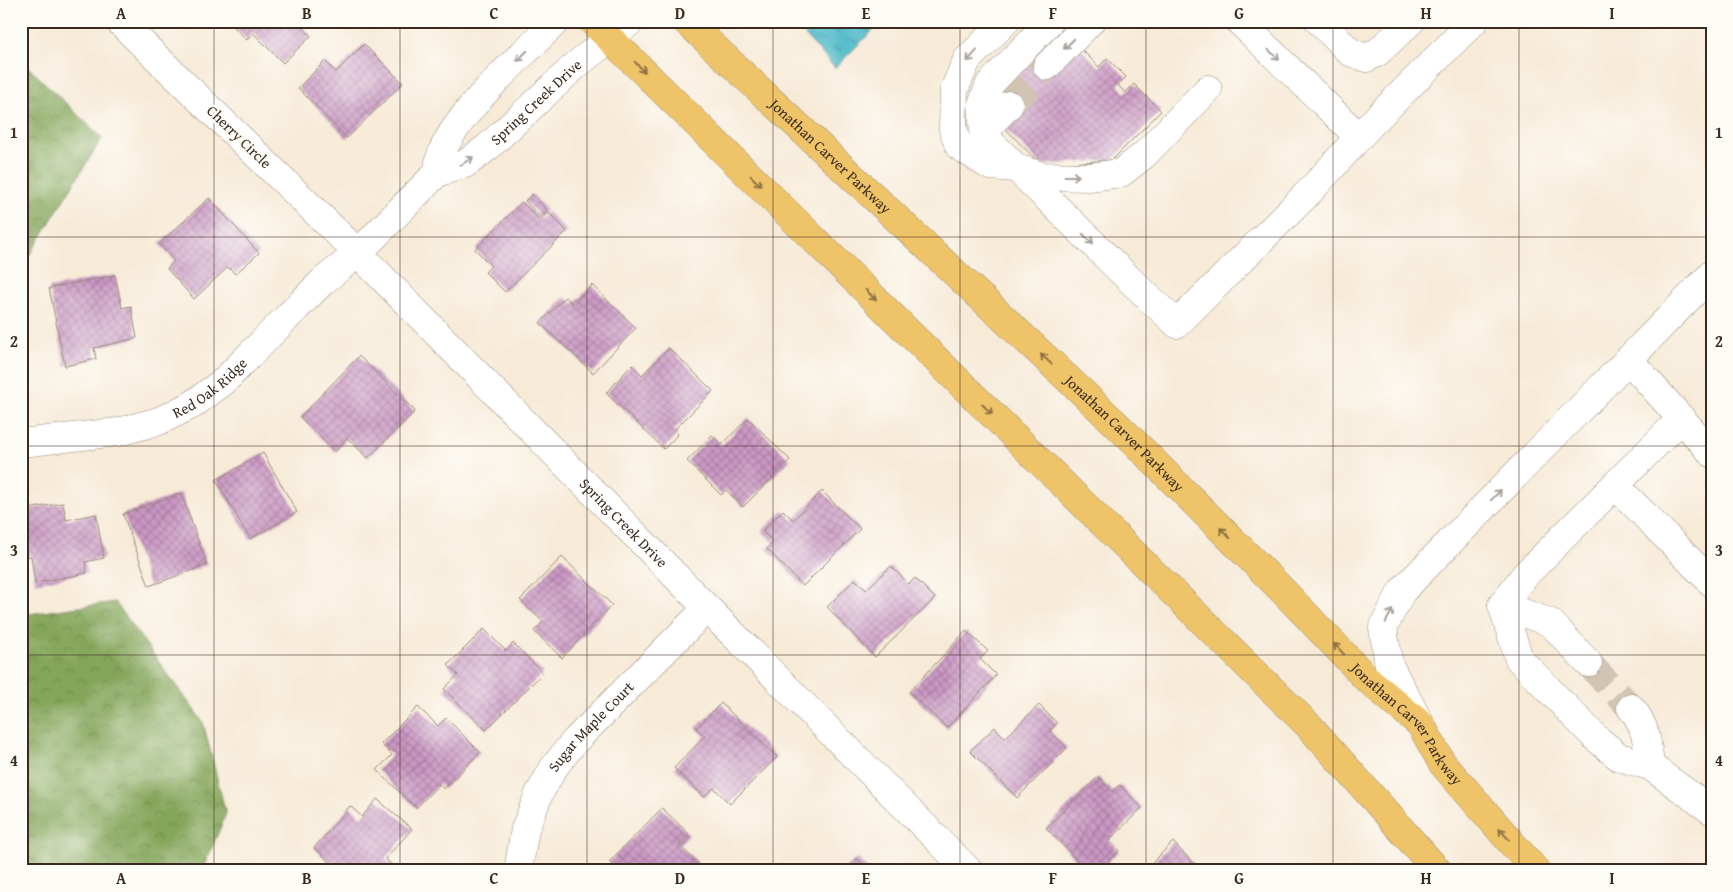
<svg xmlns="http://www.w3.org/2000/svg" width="1733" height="892" viewBox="0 0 1733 892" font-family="'Gentium Book Plus',serif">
<defs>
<pattern id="forest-crowns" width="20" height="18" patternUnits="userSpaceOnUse" patternTransform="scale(1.25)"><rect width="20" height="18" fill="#84a65a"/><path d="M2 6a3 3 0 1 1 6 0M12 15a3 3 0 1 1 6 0" fill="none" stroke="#6d874a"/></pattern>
<pattern id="water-ripples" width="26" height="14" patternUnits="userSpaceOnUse" patternTransform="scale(1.25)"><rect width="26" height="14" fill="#4db9c9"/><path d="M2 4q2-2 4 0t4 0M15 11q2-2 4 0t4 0" fill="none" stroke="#4197a3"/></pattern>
<pattern id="building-cross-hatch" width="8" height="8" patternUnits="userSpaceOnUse" patternTransform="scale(1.25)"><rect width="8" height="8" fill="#cb98c5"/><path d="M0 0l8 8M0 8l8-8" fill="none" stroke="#a67c9f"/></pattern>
</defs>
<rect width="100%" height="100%" fill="#fdfcf7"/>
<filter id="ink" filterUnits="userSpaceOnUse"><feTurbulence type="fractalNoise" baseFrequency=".02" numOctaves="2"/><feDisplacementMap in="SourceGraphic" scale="10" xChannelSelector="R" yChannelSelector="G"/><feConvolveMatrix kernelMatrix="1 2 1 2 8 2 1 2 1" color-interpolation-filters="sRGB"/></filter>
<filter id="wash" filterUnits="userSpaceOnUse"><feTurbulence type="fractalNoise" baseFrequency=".0096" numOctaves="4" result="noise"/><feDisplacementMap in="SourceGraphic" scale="20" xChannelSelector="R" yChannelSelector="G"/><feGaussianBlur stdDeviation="1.12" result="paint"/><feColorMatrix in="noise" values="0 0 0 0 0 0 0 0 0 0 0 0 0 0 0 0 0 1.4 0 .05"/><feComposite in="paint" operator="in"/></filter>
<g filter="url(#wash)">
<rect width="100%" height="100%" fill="#f7ead7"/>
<!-- forest -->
<g fill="url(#forest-crowns)" stroke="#60683c">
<path d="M21 60 102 138 21 269Z"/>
<path d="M115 602 203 722 226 814 202 871H21V615Z"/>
</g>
<!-- water -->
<path fill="url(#water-ripples)" stroke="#447274" d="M792 21H882L835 68Z"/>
<g id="blocks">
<!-- building -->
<g fill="url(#building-cross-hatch)">
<path d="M228 21H307L302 26 311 36 283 63 253 33 247 40Z"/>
<path d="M364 44 403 83 347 138 298 88 325 61 336 72Z"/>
<path d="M1079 47 1099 67 1107 58 1126 77 1118 85 1125 93 1134 84 1161 111 1112 160 1041 165 1001 124 993 90 1032 51 1053 72Z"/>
<path d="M532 194 547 210 540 217 525 201Z"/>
<path d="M209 198 259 253 235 274 228 267 194 299 167 269 174 261 159 244Z"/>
<path d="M522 202 540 220 548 212 567 231 505 292 485 272 491 266 475 249Z"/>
<path d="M115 275 122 308 131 306 137 338 94 348 96 359 65 366 49 288Z"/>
<path d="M592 285 636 328 593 373 540 323 565 297 573 304Z"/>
<path d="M669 348 713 391 674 430 678 434 664 449 606 393 632 365 642 375Z"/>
<path d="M359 356 415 411 368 458 347 438 335 452 300 417Z"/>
<path d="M748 418 790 460 743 507 726 490 721 495 687 461 712 435 722 445Z"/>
<path d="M263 453 297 512 250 539 216 480Z"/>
<path d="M822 491 860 529 803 586 767 549 773 542 762 531 783 510 793 520Z"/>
<path d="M181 493 207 565 149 586 123 514Z"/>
<path d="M63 503 66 520 96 514 104 558 85 562 87 573 35 583 31 556 21 558V510Z"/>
<path d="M562 557 612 605 562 658 534 631 543 622 520 600Z"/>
<path d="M891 566 909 584 915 578 935 598 875 657 827 607 855 579 866 590Z"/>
<path d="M484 629 506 651 513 643 543 673 486 730 444 689 458 675 448 665Z"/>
<path d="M966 631 988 651 980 659 996 675 947 728 909 692Z"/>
<path d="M721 703 777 757 730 804 714 788 704 797 674 768 705 736 696 728Z"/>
<path d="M1039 705 1057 723 1050 731 1067 748 1017 798 970 751 995 727 1005 738Z"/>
<path d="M418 707 438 726 446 718 480 752 444 789 439 784 416 808 377 770 392 755 381 744Z"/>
<path d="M1098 777 1112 792 1120 785 1142 808 1109 840 1119 851 1098 871H1087L1046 828Z"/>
<path d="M377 799 412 829 385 859 399 871H340L314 848 350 806 362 817Z"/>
<path d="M662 808 689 834 679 845 698 863 690 871H618L609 862Z"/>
<path d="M1173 842 1201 871H1144Z"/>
<path d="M857 858 870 871H844Z"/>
</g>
</g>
</g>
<g filter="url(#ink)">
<use href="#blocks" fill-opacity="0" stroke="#998a7a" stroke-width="1"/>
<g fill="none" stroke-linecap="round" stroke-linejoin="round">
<!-- minor-tunnel -->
<g stroke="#d1c4b2" stroke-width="28" stroke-dasharray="28 14" stroke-linecap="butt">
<path d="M1009 105 1047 66"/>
<path d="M1588 663 1631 708"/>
</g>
<!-- minor casing -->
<g stroke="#998a7a" stroke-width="29">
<g id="minor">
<path id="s1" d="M556 21C524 54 452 116 440 158 439 163 438 168 437 173L465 164 488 147 575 66 631 21"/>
<path d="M1006 21 967 60 954 90 953 129 959 146 990 166 1015 168 1042 176 1089 177 1121 173 1144 155 1208 89"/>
<path d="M1050 21 990 84 982 104 984 136 1129 279 1177 324 1310 191 1371 124 1474 21"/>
<path d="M1239 21 1359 137"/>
<path d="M1319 21 1350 52 1367 58 1378 52 1411 21"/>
<path d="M1047 66 1091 21"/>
<path d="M984 136 994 120 1009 105"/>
<path id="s2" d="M437 173 358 253 707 608 969 871"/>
<path d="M1629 360 1712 453"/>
<path d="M1681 419 1525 575 1502 605 1519 659 1596 738 1619 757 1650 766 1712 811"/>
<path id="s3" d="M21 443 118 432 159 421 192 405 223 382 322 282 358 253 119 21"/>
<path d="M1615 485 1712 583"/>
<path d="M1502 605 1551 623 1588 663"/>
<path d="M1631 708C1646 724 1648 746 1650 766"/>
<path d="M1421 725 1389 665 1383 628 1402 591 1712 274"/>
<path id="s4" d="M518 871 525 829 539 794 554 767 574 742 707 608"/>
</g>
</g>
<!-- major casing -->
<g stroke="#998a7a" stroke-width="29">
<g id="major">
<path d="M592 21 1310 727 1438 871"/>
<path id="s5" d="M686 21 1115 423 1284 592 1366 678 1421 725 1442 763 1536 871"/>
</g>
</g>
<!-- minor -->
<use href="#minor" stroke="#fff" stroke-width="28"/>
<!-- major -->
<use href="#major" stroke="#efc469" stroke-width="28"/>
</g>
<!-- one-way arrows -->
<defs><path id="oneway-shaft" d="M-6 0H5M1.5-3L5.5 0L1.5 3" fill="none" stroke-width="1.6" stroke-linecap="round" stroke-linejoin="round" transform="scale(1.25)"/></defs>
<g stroke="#a79f9a">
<use href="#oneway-shaft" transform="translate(1069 44) rotate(135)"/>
<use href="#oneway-shaft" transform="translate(1274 55) rotate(44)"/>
<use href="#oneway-shaft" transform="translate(522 56) rotate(135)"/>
<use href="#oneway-shaft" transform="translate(972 56) rotate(132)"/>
<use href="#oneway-shaft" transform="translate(467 161) rotate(-32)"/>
<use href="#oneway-shaft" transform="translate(1072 176)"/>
<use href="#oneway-shaft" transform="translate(1088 239) rotate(44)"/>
<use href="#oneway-shaft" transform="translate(1496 495) rotate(-46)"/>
<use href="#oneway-shaft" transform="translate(1389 616) rotate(-63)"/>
</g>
<g stroke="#8c6f40">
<use href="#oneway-shaft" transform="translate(640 67) rotate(45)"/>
<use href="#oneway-shaft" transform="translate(756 181) rotate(45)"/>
<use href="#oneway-shaft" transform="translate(871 295) rotate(45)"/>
<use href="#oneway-shaft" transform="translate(1046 359) rotate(-137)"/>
<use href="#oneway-shaft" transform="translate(987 409) rotate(45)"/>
<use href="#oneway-shaft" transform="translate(1225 533) rotate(-135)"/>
<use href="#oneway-shaft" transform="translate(1339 649) rotate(-134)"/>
<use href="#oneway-shaft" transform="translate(1504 834) rotate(-131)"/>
</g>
</g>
<!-- grid -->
<path fill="none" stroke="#3b2a1e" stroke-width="1" stroke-opacity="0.55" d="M214 21V871M400 21V871M587 21V871M773 21V871M960 21V871M1146 21V871M1333 21V871M1519 21V871M21 237H1712M21 446H1712M21 655H1712"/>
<g text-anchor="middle" stroke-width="5" stroke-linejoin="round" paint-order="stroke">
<!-- street labels -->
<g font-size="15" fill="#3b2a1e" stroke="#fdfcf7">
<text dy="5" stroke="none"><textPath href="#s1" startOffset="320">Spring Creek Drive</textPath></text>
<text transform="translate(239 137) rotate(44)" y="5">Cherry Circle</text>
<text dy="5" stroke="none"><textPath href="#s5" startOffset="198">Jonathan Carver Parkway</textPath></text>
<text dy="5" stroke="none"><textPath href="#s3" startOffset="201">Red Oak Ridge</textPath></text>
<text dy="5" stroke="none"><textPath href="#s5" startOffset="602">Jonathan Carver Parkway</textPath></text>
<text dy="5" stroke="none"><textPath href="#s2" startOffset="491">Spring Creek Drive</textPath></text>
<text dy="5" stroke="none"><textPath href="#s5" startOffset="1008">Jonathan Carver Parkway</textPath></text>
<text dy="5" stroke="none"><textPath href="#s4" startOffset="166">Sugar Maple Court</textPath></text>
</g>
</g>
<!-- margin -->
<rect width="1733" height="892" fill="none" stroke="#fdfcf7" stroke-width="55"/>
<rect x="28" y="28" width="1678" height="836" fill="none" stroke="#3b2a1e" stroke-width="2"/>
<g font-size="16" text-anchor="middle" font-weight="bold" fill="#3b2a1e">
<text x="121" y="19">A</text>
<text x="307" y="19">B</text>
<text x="494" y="19">C</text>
<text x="680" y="19">D</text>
<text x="866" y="19">E</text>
<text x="1053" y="19">F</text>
<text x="1239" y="19">G</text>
<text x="1426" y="19">H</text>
<text x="1612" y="19">I</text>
<text x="14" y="138">1</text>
<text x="1719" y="138">1</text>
<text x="14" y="347">2</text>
<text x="1719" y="347">2</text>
<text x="14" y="556">3</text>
<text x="1719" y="556">3</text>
<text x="14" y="766">4</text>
<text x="1719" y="766">4</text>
<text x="121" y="884">A</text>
<text x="307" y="884">B</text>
<text x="494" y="884">C</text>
<text x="680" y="884">D</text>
<text x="866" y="884">E</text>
<text x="1053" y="884">F</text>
<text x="1239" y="884">G</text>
<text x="1426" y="884">H</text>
<text x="1612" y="884">I</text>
</g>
</svg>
